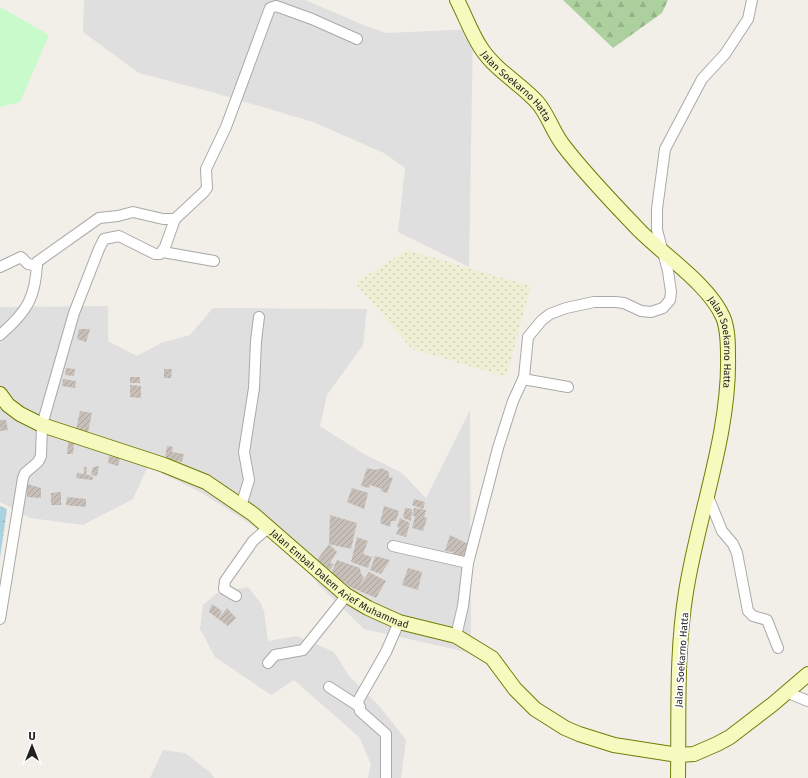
<svg xmlns="http://www.w3.org/2000/svg" width="808" height="778" viewBox="0 0 808 778" font-family="'Fira Sans',sans-serif">
<defs>
<pattern id="farmland-dots" width="8" height="8" patternUnits="userSpaceOnUse"><rect width="8" height="8" fill="#eef0d5"/><path d="M2 2h.1M6 6h.1" fill="none" stroke="#ccceb7" stroke-width="1.8" stroke-linecap="round"/></pattern>
<pattern id="forest-firs" width="22" height="20" patternUnits="userSpaceOnUse"><rect width="22" height="20" fill="#add19e"/><path d="M5 1l3.5 6h-7zM16 11l3.5 6h-7z" fill="#95b388"/></pattern>
<pattern id="water-ripples" width="26" height="14" patternUnits="userSpaceOnUse"><rect width="26" height="14" fill="#aad3df"/><path d="M2 4q2-2 4 0t4 0M15 11q2-2 4 0t4 0" fill="none" stroke="#92b5bf"/></pattern>
<pattern id="building-hatch" width="6" height="6" patternUnits="userSpaceOnUse"><rect width="6" height="6" fill="#c7bfb8"/><path d="M-1 1l2-2M0 6l6-6M5 7l2-2" fill="none" stroke="#aba49e"/></pattern>
</defs>
<rect width="100%" height="100%" fill="#f2efe9"/>
<!-- residential -->
<g fill="#e0dfdf">
<path d="M84 0H305L366 26 387 33 473 29 469 267 398 232 405 168 384 153 313 122 215 93 139 73 83 32Z"/>
<path d="M108 306V341L137 356 161 343 190 335 213 308 367 309 363 345 327 395 320 426 364 454 402 473 426 498 470 410 471 653 364 629 320 586 286 547 202 493 148 466 133 499 83 525 30 518 0 502V307Z"/>
<path d="M248 587 260 602 264 611 268 641 297 636 334 652 349 676 381 708 406 740 401 778H368L371 764 359 737 294 680 271 695 215 657 200 629 203 605 217 593Z"/>
<path d="M163 750 185 753 211 773 214 778H150Z"/>
</g>
<!-- farmland -->
<path fill="url(#farmland-dots)" d="M407 250 531 286 506 377 412 349 355 283Z"/>
<!-- forest -->
<path fill="url(#forest-firs)" d="M563 0H668L662 13 613 48Z"/>
<!-- park -->
<path fill="#c8facc" d="M0 7 49 35 20 102 0 107Z"/>
<!-- water -->
<path fill="url(#water-ripples)" d="M0 506 7 509 0 558Z"/>
<!-- building -->
<g fill="url(#building-hatch)">
<path d="M79 329H90L86 342 77 339Z"/>
<path d="M66 368 75 369 74 376 65 375Z"/>
<path d="M164 369H172L171 378H164Z"/>
<rect x="130" y="377" width="10" height="6"/>
<path d="M63 379 76 381 75 388 62 386Z"/>
<path d="M130 385 141 386V398L130 397Z"/>
<path d="M80 411 92 413 88 432 76 430Z"/>
<path d="M0 420H6L8 430 0 431Z"/>
<path d="M68 442 74 443 73 454H67Z"/>
<path d="M167 446 173 447 172 452 184 454 182 462 165 459Z"/>
<path d="M109 456 120 458 118 466 108 463Z"/>
<path d="M99 466 97 476 91 475 93 467Z"/>
<path d="M84 467H87L86 474 93 477 92 480 76 478 77 473 84 474Z"/>
<path d="M367 468 376 470 381 468 389 472V477L393 478 387 493 381 491 382 489 370 485 369 488 361 486Z"/>
<path d="M27 484 41 488V498L27 497Z"/>
<path d="M352 488 368 493 364 509 347 502Z"/>
<path d="M61 492V505H51V493Z"/>
<path d="M67 497 86 499V507L66 505Z"/>
<path d="M414 499 425 502 423 509 412 505Z"/>
<path d="M384 506 399 511 396 521H391L390 527 380 523Z"/>
<path d="M405 508 412 509 411 521 403 518Z"/>
<path d="M414 508 426 510 424 517 427 518 423 531 412 528 415 516H412Z"/>
<path d="M330 515 357 523 351 549 329 544 337 552 330 563 334 564 330 570 317 560 329 544Z"/>
<path d="M400 518 410 523 406 537 396 534 399 528 397 526Z"/>
<path d="M450 535 472 546 465 559 453 556V552L445 551Z"/>
<path d="M357 537 368 541 363 554 372 557 368 568 351 562Z"/>
<path d="M375 556 390 560 381 574 370 570Z"/>
<path d="M337 560 360 568 361 574 364 577 359 587 369 572 386 581 376 598 348 586 346 583 330 575Z"/>
<path d="M408 568 422 572 418 590 402 585Z"/>
<path d="M212 604 222 611 218 619 227 608 236 618 228 626 209 612Z"/>
</g>
<g fill="none" stroke-linecap="round" stroke-linejoin="round">
<!-- street casing -->
<g stroke="#a9a9a9" stroke-width="12">
<g id="street">
<path d="M163 252 214 261"/>
<path d="M0 267 21 257 28 264 37 266"/>
<path d="M0 335C27 312 36 297 37 262L99 218 118 216 133 212 163 219H175L204 192 207 188 206 169 226 127 270 8 276 6 312 19 357 39"/>
<path d="M523 379 568 387"/>
<path d="M707 494 722 531 733 544 737 553 748 611 753 616 767 620 778 648"/>
<path d="M241 506 249 480 244 452 254 388 256 341 259 317"/>
<path d="M393 546 468 563"/>
<path d="M236 596 224 589 225 581 253 541 269 527"/>
<path d="M0 619 23 478 25 473 38 462 41 456 42 425 74 313 99 249 104 239 119 236 155 254H160L165 247 175 219"/>
<path d="M456 636 463 606 468 563 498 448 513 401 524 377 528 337 542 320 550 314 566 308 594 302H615L624 303 641 311 651 312 663 308 670 300 671 292 668 271 657 230V209L665 149 702 79 725 54 748 19 752 0"/>
<path d="M268 663 275 655 303 650 347 595"/>
<path d="M329 687 360 707"/>
<path d="M786 692 808 701"/>
<path d="M386 778V734L360 711 358 701 386 652 399 622"/>
</g>
</g>
<!-- secondary casing -->
<g stroke="#707d05" stroke-width="16">
<g id="secondary">
<path id="s1" d="M457 0C465 15 471 33 481 48 495 70 521 84 538 103 548 115 553 132 563 145 585 174 615 205 640 231 665 256 709 285 723 317 728 329 728 344 728 356 730 434 698 515 686 592 676 653 679 716 678 778"/>
<path id="s2" d="M0 394 8 405 20 414 42 425 164 465 206 482 253 514 346 595 368 608 399 622 456 636 492 658 515 689 535 709 565 728 579 734 614 745 678 755 694 754 717 744 730 737 773 704 808 674"/>
</g>
</g>
<!-- street -->
<use href="#street" stroke="#fff" stroke-width="10"/>
<!-- secondary -->
<use href="#secondary" stroke="#f7fabf" stroke-width="14"/>
</g>
<g text-anchor="middle" stroke-width="3.5" stroke-linejoin="round" paint-order="stroke">
<!-- street labels -->
<g font-size="10" fill="#222" stroke="#fff">
<text dy="4" stroke="none"><textPath href="#s1" startOffset="106">Jalan Soekarno Hatta</textPath></text>
<text dy="4" stroke="none"><textPath href="#s1" startOffset="442">Jalan Soekarno Hatta</textPath></text>
<text dy="4" stroke="none"><textPath href="#s2" startOffset="393">Jalan Embah Dalem Arief Muhammad</textPath></text>
<text transform="translate(681 660) rotate(-86)" y="4">Jalan Soekarno Hatta</text>
</g>
</g>
<!-- north arrow -->
<g transform="translate(32 746)" stroke="#ffffff" stroke-width="3" paint-order="stroke">
<path d="M0-3L7 15L0 10L-7 15Z" fill="#222222"/>
<text y="-6" font-size="11" font-weight="bold" text-anchor="middle" fill="#222222">U</text>
</g>
</svg>
